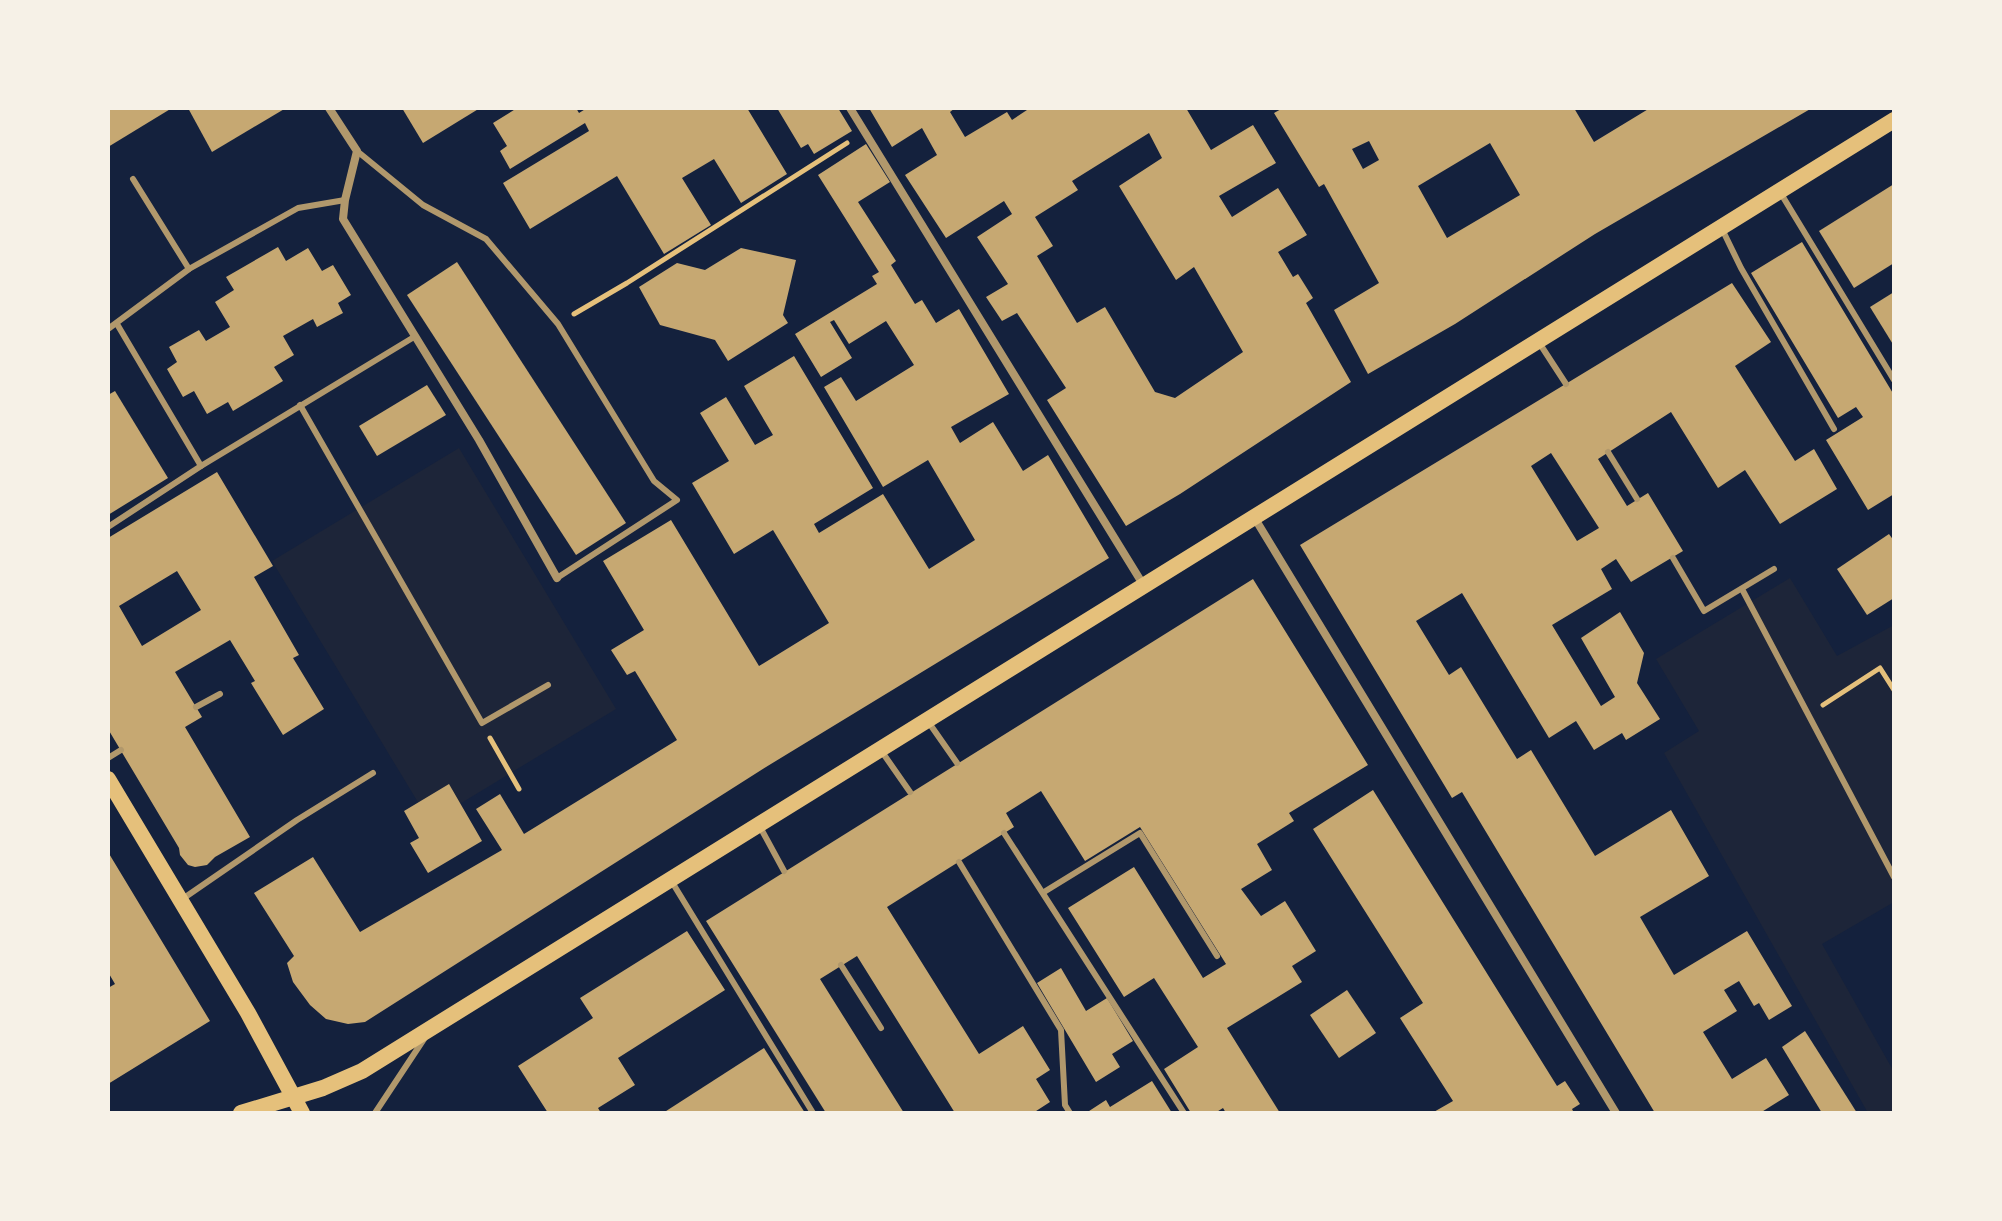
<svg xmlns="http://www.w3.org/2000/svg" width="2002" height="1221" viewBox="0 0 2002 1221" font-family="Spectral,serif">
<rect width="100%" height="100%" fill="#14213d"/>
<!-- green -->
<g fill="#1d2539">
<path d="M459 448 616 709 430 822 272 561Z"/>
<path d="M1790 578 1837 656 1894 625V902L1822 944 1894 1072V1113H1868L1664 753 1699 731 1656 659Z"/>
</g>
<!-- building -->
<g fill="#c6a872" fill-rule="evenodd">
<path d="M108 108H172L108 147Z"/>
<path d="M188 108H286L212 152Z"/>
<path d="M402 108H480L423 143Z"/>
<path d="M517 108H576L579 113 587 108H747L787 174 741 203 714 159 682 178 711 225 664 254 617 176 530 229 503 183 589 131 585 123 510 169 500 151 507 146 493 123Z"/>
<path d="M777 108H838L852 131 814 154 808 144 801 148Z"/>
<path d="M869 108H955L950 112 965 137 1007 112 1012 120 1030 108H1186L1211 150 1253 125 1276 163 1219 196 1232 217 1278 188 1307 235 1278 252 1293 277 1298 274 1313 298 1306 303 1351 382 1180 494 1126 526 1047 400 1066 388 1017 313 1002 321 986 297 1008 284 977 237 1012 214 1004 201 946 238 905 175 937 155 922 128 892 147ZM1149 133 1162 158 1119 186 1176 280 1194 267 1243 352 1175 398 1155 392 1105 307 1077 323 1037 256 1053 246 1035 217 1078 190 1072 181Z"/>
<path d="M1283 108H1574L1594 142 1650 108H1812L1595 234 1455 324 1368 374 1334 310 1379 283 1324 184 1319 187 1274 113ZM1369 141 1379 160 1363 169 1352 149ZM1490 143 1520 195 1447 238 1418 186Z"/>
<path d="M866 144 890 182 858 202 896 261 891 265 915 304 922 300 936 323 959 309 1009 394 951 427 960 443 993 422 1023 471 1048 455 1109 558 766 767 365 1022 348 1024 326 1019 310 1005 293 982 287 963 294 956 254 893 313 857 360 932 502 850 476 809 500 794 524 834 677 740 635 671 627 675 611 650 644 630 603 561 671 520 759 666 829 623 773 530 734 554 692 483 729 461 700 413 726 397 755 445 773 435 744 386 794 356 873 488 814 524 819 533 883 494 929 569 975 540 928 460 883 487 824 387 841 377 856 401 914 365 886 321 849 344 834 320 830 322 852 358 821 377 795 334 877 284 872 276 879 272 818 175Z"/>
<path d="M1894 184V263L1854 288 1819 231Z"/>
<path d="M1802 242 1894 395V494L1868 510 1826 440 1863 417 1856 407 1838 418 1751 273Z"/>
<path d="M278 247 286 261 308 248 322 271 333 265 351 295 338 303 343 313 317 327 313 319 283 336 294 355 274 367 283 381 233 411 228 402 207 414 194 391 183 397 167 369 177 362 169 347 199 330 206 341 230 327 215 302 234 290 226 277Z"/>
<path d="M741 248 796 260 783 315 788 323 728 361 715 340 660 325 639 287 677 263 705 270Z"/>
<path d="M457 262 626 523 576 555 407 295Z"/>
<path d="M1732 283 1771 342 1735 366 1795 461 1814 449 1837 489 1780 524 1745 470 1718 488 1671 412 1598 459 1627 506 1648 493 1683 551 1631 582 1616 559 1601 569 1612 589 1552 625 1601 706 1615 697 1581 638 1620 612 1644 653 1637 683 1660 719 1626 740 1622 733 1594 750 1576 721 1549 738 1462 593 1416 621 1449 675 1461 667 1517 759 1531 750 1595 856 1671 810 1709 876 1640 917 1674 975 1747 931 1792 1006 1769 1020 1759 1003 1754 1006 1739 981 1724 990 1737 1011 1703 1032 1732 1079 1766 1058 1789 1095 1760 1113H1655L1462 792 1452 798 1300 545ZM1551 453 1599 528 1577 541 1531 466Z"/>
<path d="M1894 292V346L1870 307Z"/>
<path d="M427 385 446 415 377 456 359 426Z"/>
<path d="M115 391 168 478 108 515V395Z"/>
<path d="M217 472 273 566 254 577 299 655 293 658 324 709 283 735 251 683 255 681 230 640 175 672 202 717 185 727 250 837 215 857 207 865 195 867 188 865 180 855 179 848 108 729V538ZM177 571 201 610 142 646 119 606Z"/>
<path d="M1889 534 1894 541V598L1867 615 1837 569Z"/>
<path d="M1253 579 1368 765 1289 813 1294 821 1257 844 1272 870 1241 889 1261 916 1285 901 1316 951 1292 966 1302 982 1227 1028 1280 1113H1226L1223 1108 1215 1113H1191L1164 1069 1198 1047 1154 978 1124 997 1068 908 1134 867 1203 978 1226 964 1140 827 1085 861 1041 791 1006 813 1014 827 887 907 979 1054 1023 1026 1050 1070 1036 1079 1050 1102 1033 1113H955L857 956 820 979 904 1113H826L706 921Z"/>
<path d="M449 784 482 841 428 873 410 843 419 838 404 811Z"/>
<path d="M1373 790 1557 1086 1565 1081 1580 1104 1572 1109 1574 1113H1432L1453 1101 1400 1018 1423 1003 1313 829Z"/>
<path d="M108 852 210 1021 108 1084V988L115 984 108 972Z"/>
<path d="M687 931 725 990 618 1058 635 1085 598 1108 601 1113H548L518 1066 593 1018 580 998Z"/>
<path d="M1061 968 1086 1011 1107 998 1133 1041 1112 1054 1120 1067 1096 1082 1037 983Z"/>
<path d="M1347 990 1376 1033 1339 1058 1310 1015Z"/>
<path d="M1805 1031 1852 1105 1857 1113H1822L1782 1047Z"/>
<path d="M764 1048 805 1113H663Z"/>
<path d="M1152 1081 1172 1113H1086L1106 1100 1110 1107Z"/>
</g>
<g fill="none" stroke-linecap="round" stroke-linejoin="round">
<!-- path -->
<g stroke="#e5c07b" stroke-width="5">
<path d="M574 314 627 283 847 143"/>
<path d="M1823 705 1880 668 1894 690"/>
<path d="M490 738 519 789"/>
</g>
<!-- service -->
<g stroke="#b1986c" stroke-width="6">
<path d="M357 151 423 205 486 239 558 324 654 481 677 500 557 578"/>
<path d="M133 179 189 269"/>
<path d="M1780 192 1894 380"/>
<path d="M1723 231 1741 268 1834 429"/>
<path d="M117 324 201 466 414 337"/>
<path d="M108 329 189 269 298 208 345 200"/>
<path d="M1538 341 1566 384"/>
<path d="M300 405 482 723 548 685"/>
<path d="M1608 452 1637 499"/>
<path d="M108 527 201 466"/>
<path d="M1673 558 1704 611 1774 569"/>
<path d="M1742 589 1894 877"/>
<path d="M196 707 220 694"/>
<path d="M927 720 957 763"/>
<path d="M880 749 910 792"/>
<path d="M108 758 121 750"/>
<path d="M759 825 784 871"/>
<path d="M1004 833 1184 1113"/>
<path d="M959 862 1061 1030 1065 1105 1070 1113"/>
<path d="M672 882 813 1113"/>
<path d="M1044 892 1140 833 1217 956"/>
<path d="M181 900 297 820 373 773"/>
<path d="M841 965 881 1028"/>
<path d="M375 1113 424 1039"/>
</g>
<!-- minor -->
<g stroke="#b1986c" stroke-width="8">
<path d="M329 108 357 151 345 200 343 219 479 440 557 578"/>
<path d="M850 108 1144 586"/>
<path d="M1254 517 1616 1113"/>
</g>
<!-- secondary -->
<g stroke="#e5c07b" stroke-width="16">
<path d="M108 779 248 1013 302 1113"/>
<path d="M241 1113 323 1088 362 1071 1894 120"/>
</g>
</g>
<!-- border -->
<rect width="2002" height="1221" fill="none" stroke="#f6f1e7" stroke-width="220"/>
</svg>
